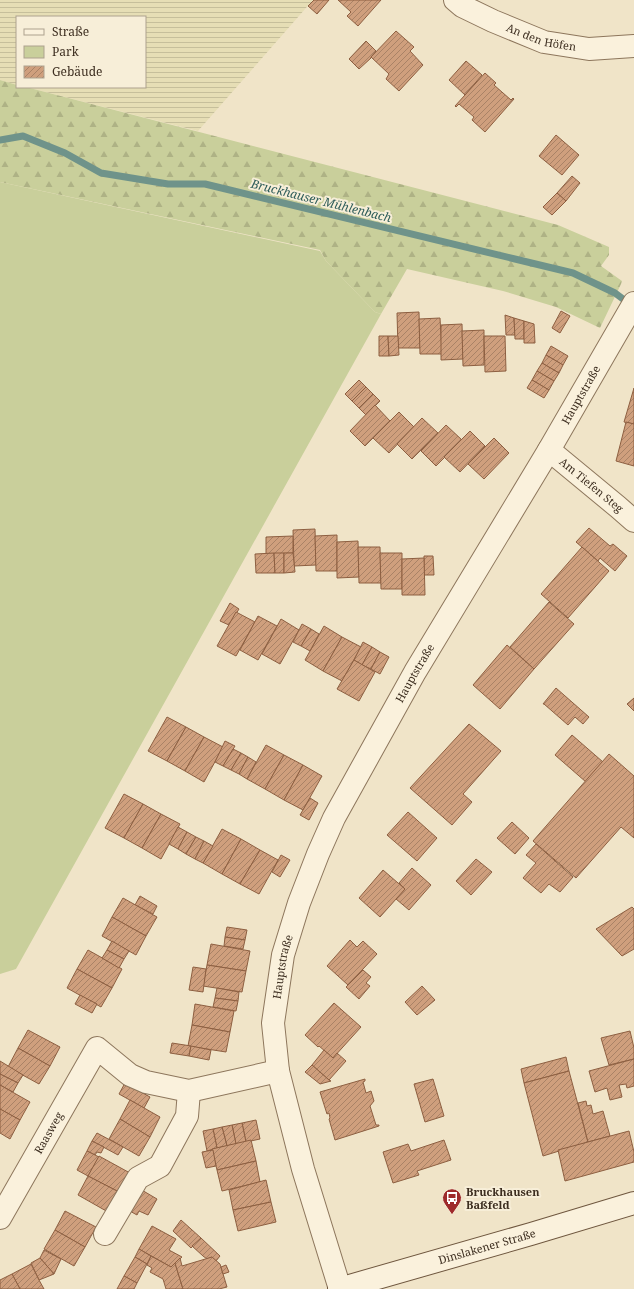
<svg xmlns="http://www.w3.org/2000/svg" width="634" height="1289" viewBox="0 0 634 1289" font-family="'Noto Serif',serif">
<defs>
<pattern id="farmland-rules" width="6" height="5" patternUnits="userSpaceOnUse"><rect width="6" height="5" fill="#e6deb5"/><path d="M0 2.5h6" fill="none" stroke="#c6bf9b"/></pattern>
<pattern id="forest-firs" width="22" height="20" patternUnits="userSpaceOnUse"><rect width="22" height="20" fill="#c9cf9b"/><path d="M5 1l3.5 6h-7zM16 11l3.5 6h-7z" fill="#aeb285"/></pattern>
<pattern id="building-hatch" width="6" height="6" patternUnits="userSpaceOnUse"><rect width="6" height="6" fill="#cf9f7d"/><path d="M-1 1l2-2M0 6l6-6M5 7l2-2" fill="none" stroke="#a98266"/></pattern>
</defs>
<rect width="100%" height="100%" fill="#f0e4c8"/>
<!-- farmland -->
<path fill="url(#farmland-rules)" d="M0 0H313L198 131 26 87H145V17H17V85L0 80Z"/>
<!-- green -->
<path fill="#c9cf9b" d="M0 182 320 251 326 261 375 312 381 314 16 969 0 974Z"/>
<!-- forest -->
<path fill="url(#forest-firs)" d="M0 80 17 85V87H26L558 225 609 247V255L601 266 622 281 621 284 600 328 556 307 503 291 407 269 381 314 375 312 326 261 320 250 0 182Z"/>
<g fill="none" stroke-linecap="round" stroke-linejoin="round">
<!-- stream -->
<path stroke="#6f938a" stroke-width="7" d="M0 140 23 136 65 153 101 173 168 184H205L573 273 615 293 631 305"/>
</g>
<!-- building -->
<g fill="url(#building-hatch)" stroke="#8d5f41">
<path d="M314 0H329L317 14 308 6Z"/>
<path d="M338 0H381L358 26 347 16 351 12Z"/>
<path d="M396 31 414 47 410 51 423 65 399 91 386 79 389 74 371 57Z"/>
<path d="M366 41 376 51 371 57V58L359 69 349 59Z"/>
<path d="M466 61 482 75 465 95 449 80Z"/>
<path d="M485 73 496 83 494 85 511 100 513 98 514 99 485 132 472 120 474 117 459 104 456 107 455 106Z"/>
<path d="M556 135 579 155 562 175 539 156Z"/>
<path d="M572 176 580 183 566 201 557 193Z"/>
<path d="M557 193 566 201 552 215 543 207Z"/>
<path d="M561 311 570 316 560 333 552 328Z"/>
<path d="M419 312 420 348H398L397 313Z"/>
<path d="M505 315 514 318 515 335H506Z"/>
<path d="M440 318 442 354H420L419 319Z"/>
<path d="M514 318 524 321V339H515Z"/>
<path d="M524 321 534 324 535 343H524Z"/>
<path d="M462 324 463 359 441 360V325Z"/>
<path d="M484 330V365L463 366 462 331Z"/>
<path d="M379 336H388L389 356H379Z"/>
<path d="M388 336H398L399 355 389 356Z"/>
<path d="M484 336H505L506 371 485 372Z"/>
<path d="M551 346 568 356 563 365 546 355Z"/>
<path d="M546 355 563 365 559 373 542 363Z"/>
<path d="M542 363 559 373 554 381 537 371Z"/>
<path d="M537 371 554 381 549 390 532 380Z"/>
<path d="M359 380 366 387 352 401 345 394Z"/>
<path d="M532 380 549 390 544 398 527 388Z"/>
<path d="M366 387 373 394 359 408 352 401Z"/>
<path d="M634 388V424L624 422Z"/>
<path d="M373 394 380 401 366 415 359 408Z"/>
<path d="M375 405 390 421 365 446 350 431Z"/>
<path d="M399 412 414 427 389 453 373 438Z"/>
<path d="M422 418 438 433 412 459 397 444Z"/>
<path d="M626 422 634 424V466L616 461Z"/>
<path d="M446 425 462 440 436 466 421 451Z"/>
<path d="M470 431 485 446 460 472 444 457Z"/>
<path d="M494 438 509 453 484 479 468 464Z"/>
<path d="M589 528 610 546 613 544 627 556 615 571 600 558 598 561 576 542Z"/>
<path d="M315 529 316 565 294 566 293 530Z"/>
<path d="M337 535V571H316L315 536Z"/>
<path d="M293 536V553L266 554V537Z"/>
<path d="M358 541 359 577 337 578V542Z"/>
<path d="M358 547H380L381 583H359Z"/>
<path d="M582 547 609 571 568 618 541 594Z"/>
<path d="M274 553 275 573H256L255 554Z"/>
<path d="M274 553H284V573H275Z"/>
<path d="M284 553H293L295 572 284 573Z"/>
<path d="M380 553H402V589H381Z"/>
<path d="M424 556H433L434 575H424Z"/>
<path d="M424 558 425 595H402V559Z"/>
<path d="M549 602 574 624 534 669 510 647Z"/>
<path d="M230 603 239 609 229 625 220 621Z"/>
<path d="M236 612 255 622 236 656 217 646Z"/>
<path d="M258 616 277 626 258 660 240 650Z"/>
<path d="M281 619 299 630 280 664 262 654Z"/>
<path d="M302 624 311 629 301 646 293 642Z"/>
<path d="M324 626 342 637 323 671 305 660Z"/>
<path d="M311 629 319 634 310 651 301 646Z"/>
<path d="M342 637 361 647 342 681 323 671Z"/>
<path d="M363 642 372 647 362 665 354 660Z"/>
<path d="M507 645 534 669 500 709 473 685Z"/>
<path d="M372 647 380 652 371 669 362 665Z"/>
<path d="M380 652 389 657 380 674 371 669Z"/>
<path d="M354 660 375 672 359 701 337 689Z"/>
<path d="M556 688 589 717 583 724 575 717 568 725 544 704H543Z"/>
<path d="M634 698V711L627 704Z"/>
<path d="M167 717 186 727 167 761 148 751Z"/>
<path d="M469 724 501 751 463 794 472 802 452 825 410 788Z"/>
<path d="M186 727 204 737 185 771 167 761Z"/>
<path d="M572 735 603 762 586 782 555 755Z"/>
<path d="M204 737 223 747 204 782 185 771Z"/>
<path d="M225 741 235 746 223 766 215 762Z"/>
<path d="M266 745 284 755 265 789 247 779Z"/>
<path d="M233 749 241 753 231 770 223 766Z"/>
<path d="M241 753 248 757 239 774 231 770Z"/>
<path d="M609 754 634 776V838L621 827 576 878 533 841Z"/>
<path d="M284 755 303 765 284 800 265 789Z"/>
<path d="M248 757 256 762 247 779 239 774Z"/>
<path d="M303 765 322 776 303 810 284 800Z"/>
<path d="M124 794 143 804 124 838 105 828Z"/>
<path d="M310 798 318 803 309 820 300 815Z"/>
<path d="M143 804 161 814 142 848 124 838Z"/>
<path d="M408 812 437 838 417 861 387 835Z"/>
<path d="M161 814 180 824 161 859 142 848Z"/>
<path d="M512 822 529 838 515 854 497 838Z"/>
<path d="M178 827 187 832 178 849 169 844Z"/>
<path d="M222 829 241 839 222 874 203 863Z"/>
<path d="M187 832 196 837 186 854 178 849Z"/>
<path d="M196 837 204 841 195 859 186 854Z"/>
<path d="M241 839 260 850 240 884 222 874Z"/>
<path d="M204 841 213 846 203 863 195 859Z"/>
<path d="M536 844 573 877 560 892 549 884 541 893 523 878 536 863 526 855Z"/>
<path d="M260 850 278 860 259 894 240 884Z"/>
<path d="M281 855 290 860 280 877 272 872Z"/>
<path d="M476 859 492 872 471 895 456 881Z"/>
<path d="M412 868 431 885 409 910 396 899 405 889 399 883Z"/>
<path d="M383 870 405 889 380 917 359 898Z"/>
<path d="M140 896 157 906 153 914 135 905Z"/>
<path d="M123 898 157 917 146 936 112 917Z"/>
<path d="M632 907 634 909V949L622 956 596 929Z"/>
<path d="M112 917 146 936 136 955 102 936Z"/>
<path d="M227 927 247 930 245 940 225 937Z"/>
<path d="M225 937 245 940 243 949 224 946Z"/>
<path d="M350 940 357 947 363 941 377 954 348 985 327 966Z"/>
<path d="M112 941 129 951 124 959 107 950Z"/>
<path d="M211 944 250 951 246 971 207 965Z"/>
<path d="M88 950 122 969 112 988 77 969Z"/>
<path d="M107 950 124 959 119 968 102 958Z"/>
<path d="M207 965 246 971 242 992 203 986Z"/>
<path d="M193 967 206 969 203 992 189 990Z"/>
<path d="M77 969 112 988 101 1007 67 988Z"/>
<path d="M363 970 371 977 366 983 370 986 359 999 346 987Z"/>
<path d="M422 986 435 1000 417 1015 405 1002Z"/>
<path d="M217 988 239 992 238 1001 215 998Z"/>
<path d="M80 995 97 1004 92 1013 75 1004Z"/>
<path d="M215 998 238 1001 236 1011 213 1007Z"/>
<path d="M334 1003 361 1027 333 1058 319 1046 318 1047 305 1035Z"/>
<path d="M195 1004 234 1011 230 1032 192 1025Z"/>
<path d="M192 1025 230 1032 226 1052 188 1046Z"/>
<path d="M28 1030 60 1047 50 1066 18 1048Z"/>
<path d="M630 1031 634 1048V1059L609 1065 601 1038Z"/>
<path d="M172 1043 191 1046 189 1056 170 1053Z"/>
<path d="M191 1046 211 1050 209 1060 189 1056Z"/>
<path d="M18 1048 50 1066 39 1084 8 1067Z"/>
<path d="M324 1050 333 1058 337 1053 346 1061 329 1080 312 1065Z"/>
<path d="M566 1057 569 1071 524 1083 521 1069Z"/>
<path d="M634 1059V1086L627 1088 626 1084 619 1085 622 1097 610 1100 607 1088 595 1092 589 1071Z"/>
<path d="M0 1061 23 1075 18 1083 0 1074Z"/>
<path d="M312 1065 329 1080 331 1081 320 1084 305 1072Z"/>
<path d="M569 1071 588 1142 543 1156 524 1083Z"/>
<path d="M0 1074 18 1083 13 1092 0 1085Z"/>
<path d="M365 1079V1081L363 1082 366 1093 371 1091 374 1101 370 1106 376 1125H379V1126L335 1140 329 1119 330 1118 329 1113 327 1114 320 1092Z"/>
<path d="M433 1079 444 1116 425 1122 414 1084Z"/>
<path d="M125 1083 150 1097 144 1108 119 1094Z"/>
<path d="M0 1085 30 1102 20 1120 0 1109Z"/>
<path d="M130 1100 160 1117 150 1137 120 1119Z"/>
<path d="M586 1101 587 1106 591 1105 593 1114 603 1111 610 1136 588 1142 578 1103Z"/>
<path d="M0 1109 20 1120 10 1139 0 1133Z"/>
<path d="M120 1119 150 1137 139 1156 109 1139Z"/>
<path d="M256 1120 260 1139 246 1142 242 1123Z"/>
<path d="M242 1123 246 1142 236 1144 232 1125Z"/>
<path d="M232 1125 236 1144 227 1146 222 1127Z"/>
<path d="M222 1127 227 1146 217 1148 213 1129Z"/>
<path d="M213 1129 217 1148 207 1151 203 1131Z"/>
<path d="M629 1131 634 1152V1162L565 1181 558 1150Z"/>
<path d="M97 1133 123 1147 118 1155 92 1141Z"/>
<path d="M251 1140 256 1161 217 1170 212 1149Z"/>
<path d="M444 1140 451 1160 417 1171 419 1175 393 1183 383 1152 408 1144 411 1151Z"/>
<path d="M92 1141 104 1147 101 1153 97 1152 95 1155 87 1151Z"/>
<path d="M213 1150 216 1166 206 1168 202 1152Z"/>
<path d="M87 1151 99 1157 88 1176 77 1170Z"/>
<path d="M99 1156 130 1173 119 1192 88 1176Z"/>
<path d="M256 1161 260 1182 222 1191 217 1170Z"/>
<path d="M88 1176 119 1192 108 1212 78 1195Z"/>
<path d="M266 1180 271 1202 233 1210 229 1190Z"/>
<path d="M140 1189 157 1199 148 1215 139 1211 137 1215 128 1210Z"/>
<path d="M271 1202 276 1222 238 1231 233 1210Z"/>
<path d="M65 1211 96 1227 85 1247 55 1230Z"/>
<path d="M181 1220 201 1238 191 1248 173 1231Z"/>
<path d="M152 1226 176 1239 169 1250 182 1257 171 1267 139 1249Z"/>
<path d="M55 1230 85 1247 74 1266 44 1249Z"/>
<path d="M201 1238 220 1256 216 1261 212 1257 207 1259 203 1256 192 1246Z"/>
<path d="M139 1249 151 1256 147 1264 135 1257Z"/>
<path d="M44 1250 61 1259 54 1274 40 1258Z"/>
<path d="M151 1256 171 1267 175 1263 183 1289H166L163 1279 150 1272 152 1268 147 1265Z"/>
<path d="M135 1257 147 1264 137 1283 124 1276Z"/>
<path d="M212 1257 220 1264 227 1287 219 1289H183L175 1263 180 1258 182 1266Z"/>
<path d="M40 1258 54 1274 39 1280 31 1263Z"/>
<path d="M31 1264 39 1280 44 1289H20L12 1274Z"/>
<path d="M226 1265 229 1272 223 1274 221 1267Z"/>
<path d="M12 1274 20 1289H0V1280Z"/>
<path d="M124 1276 137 1283 134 1289H117Z"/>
</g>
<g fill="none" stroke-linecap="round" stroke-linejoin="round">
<!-- minor casing -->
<g stroke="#8d765c" stroke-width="24">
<g id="minor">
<path id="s1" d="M455 0 462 6 493 21 544 42 589 49 634 46"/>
<path id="s2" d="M549 450 618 507 634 521"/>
<path id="s3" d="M0 1218 97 1048 130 1075 146 1082 189 1091 278 1071"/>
<path d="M105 1234 138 1178 160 1166 187 1116 189 1091"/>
<path id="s4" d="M340 1289 303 1169 278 1071 273 1023 283 955 299 903 318 854 334 818 415 672 549 450 634 303"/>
</g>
</g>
<!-- secondary casing -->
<g stroke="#6f573f" stroke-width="24">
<g id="secondary">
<path id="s5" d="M339 1289 531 1234 634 1203"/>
</g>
</g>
<!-- minor -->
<use href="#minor" stroke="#faf1dc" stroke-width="22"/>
<!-- secondary -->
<use href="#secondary" stroke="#faf1dc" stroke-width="22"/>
</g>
<!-- icons -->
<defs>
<g id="bus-pin" transform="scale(1)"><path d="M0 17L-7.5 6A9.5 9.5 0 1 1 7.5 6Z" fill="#9e2a2b" stroke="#f7eed8"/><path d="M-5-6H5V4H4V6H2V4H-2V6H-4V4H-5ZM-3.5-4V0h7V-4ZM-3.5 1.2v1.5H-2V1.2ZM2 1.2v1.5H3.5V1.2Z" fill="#fff"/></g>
</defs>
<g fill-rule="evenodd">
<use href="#bus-pin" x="452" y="1198"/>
</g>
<g text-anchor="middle" stroke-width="4" stroke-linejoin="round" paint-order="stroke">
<!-- street labels -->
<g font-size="11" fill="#3d2e20" stroke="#f7eed8">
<text dy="4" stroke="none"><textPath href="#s1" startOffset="95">An den Höfen</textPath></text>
<text dy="4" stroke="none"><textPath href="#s4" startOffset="980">Hauptstraße</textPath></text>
<text dy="4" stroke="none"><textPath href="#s2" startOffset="55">Am Tiefen Steg</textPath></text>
<text dy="4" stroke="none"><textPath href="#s4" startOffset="656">Hauptstraße</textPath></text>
<text dy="4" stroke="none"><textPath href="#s4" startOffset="332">Hauptstraße</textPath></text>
<text dy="4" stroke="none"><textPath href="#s3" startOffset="98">Raasweg</textPath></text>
<text dy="4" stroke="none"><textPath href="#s5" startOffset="154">Dinslakener Straße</textPath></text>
</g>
<!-- poi labels -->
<g font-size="11" font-weight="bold" fill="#3d2e20" stroke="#f7eed8" text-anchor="start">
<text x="466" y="1196">Bruckhausen<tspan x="466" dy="13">Baßfeld</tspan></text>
</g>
<!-- water labels -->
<g font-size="12" font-style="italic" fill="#2f5d5a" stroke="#f7eed8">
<text transform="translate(321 201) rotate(14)" y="4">Bruckhauser Mühlenbach</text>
</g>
</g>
<!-- legend -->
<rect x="16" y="16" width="130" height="72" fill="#f7eed8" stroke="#ada18e"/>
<rect x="24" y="29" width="20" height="6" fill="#faf1dc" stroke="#ada18e"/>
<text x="52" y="36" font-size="12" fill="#3d2e20">Straße</text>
<rect x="24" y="46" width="20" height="12" fill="#c9cf9b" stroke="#ada18e"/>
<text x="52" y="56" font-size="12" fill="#3d2e20">Park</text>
<rect x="24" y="66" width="20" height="12" fill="url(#building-hatch)" stroke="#ada18e"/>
<text x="52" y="76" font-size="12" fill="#3d2e20">Gebäude</text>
</svg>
